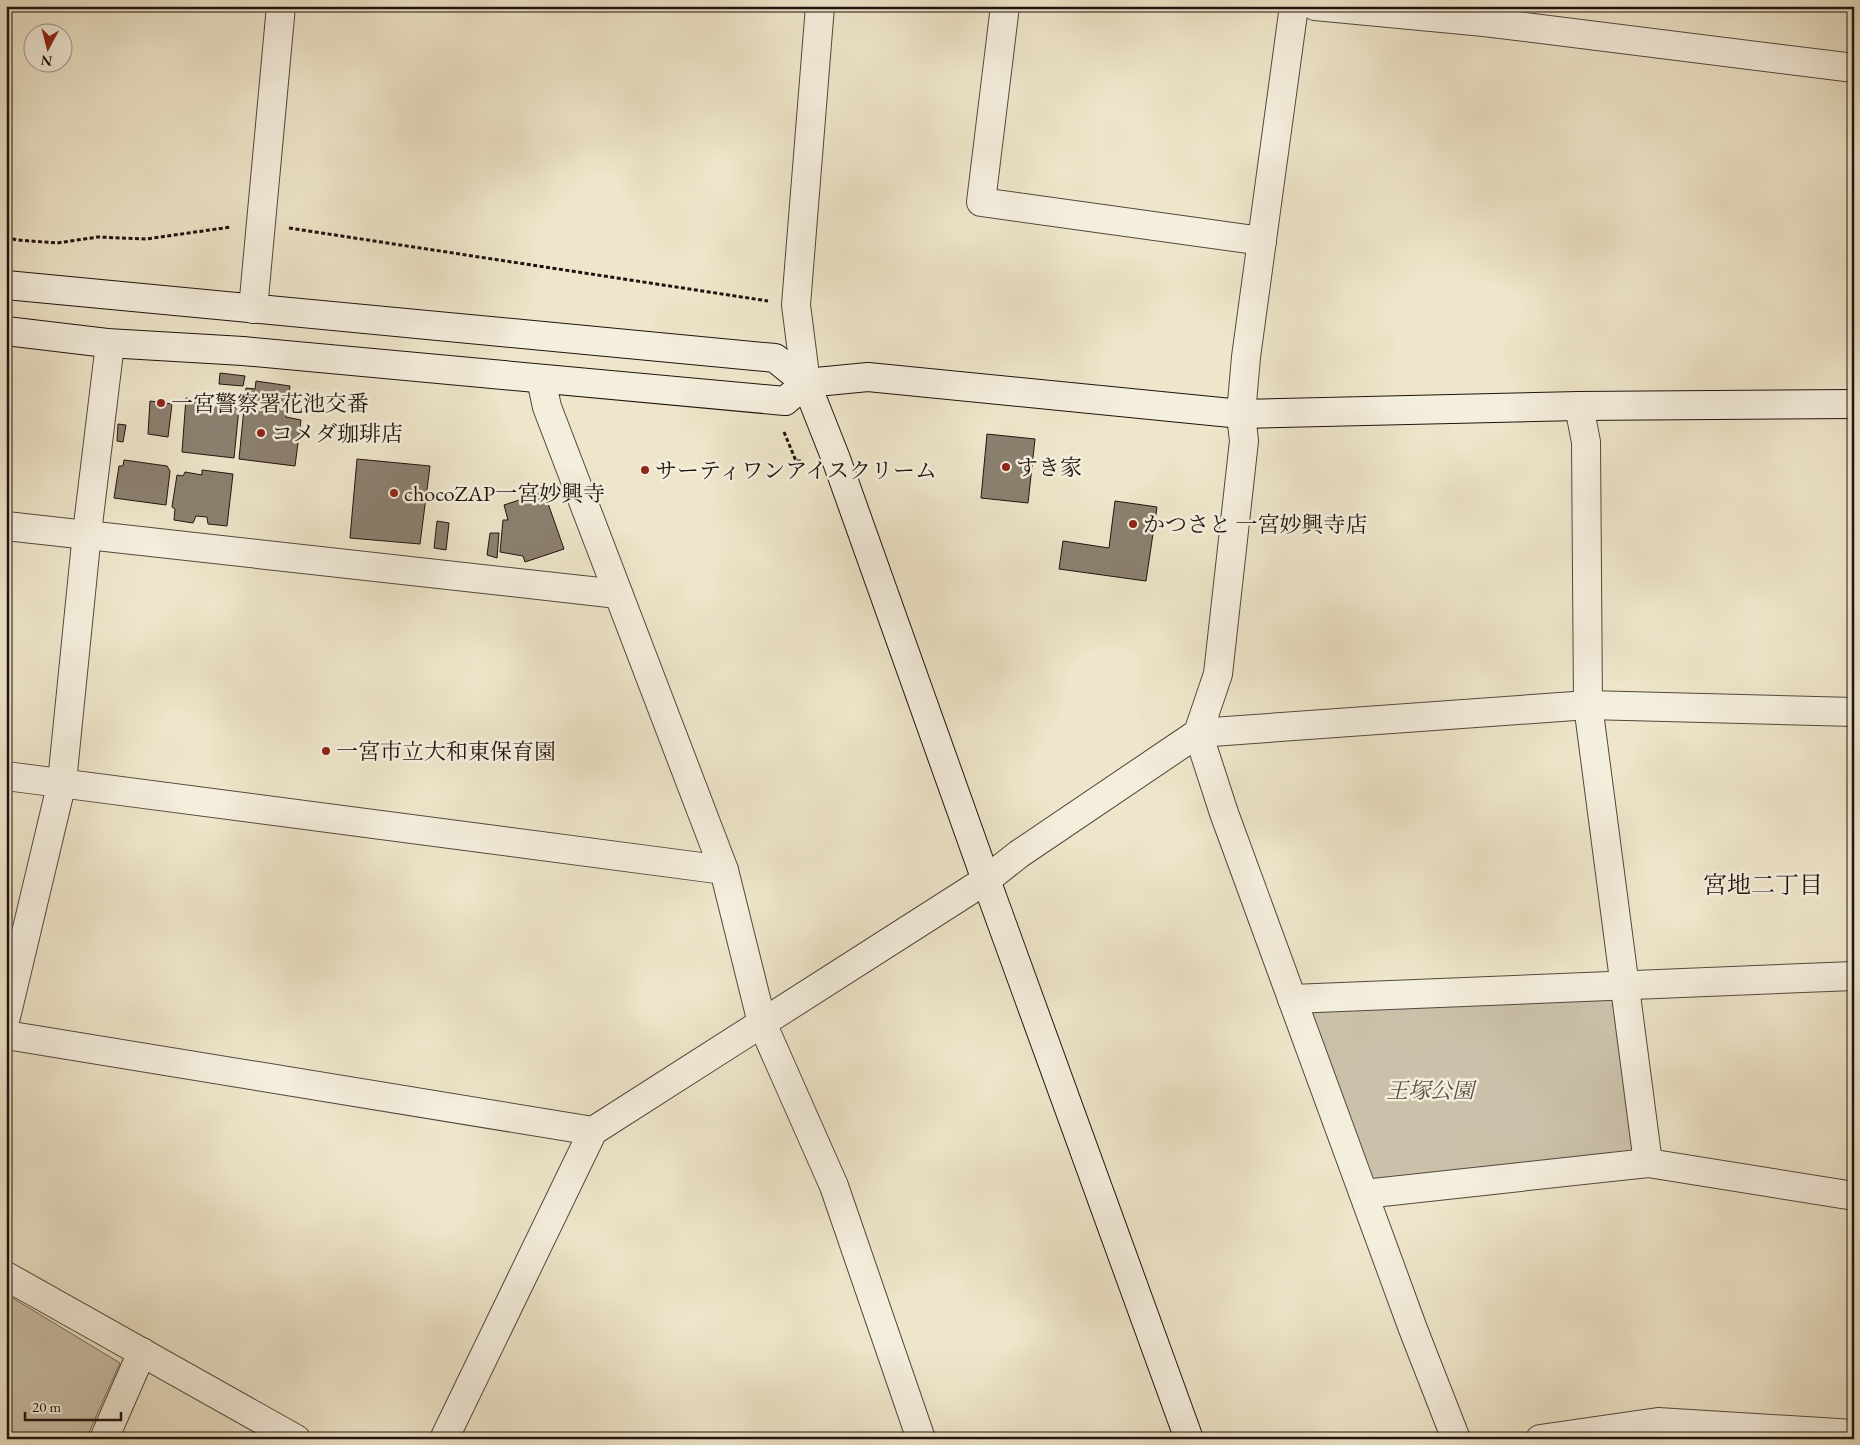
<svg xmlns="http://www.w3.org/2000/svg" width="1860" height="1445" viewBox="0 0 1860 1445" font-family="'EB Garamond','Noto Serif JP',serif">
<rect width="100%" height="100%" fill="#eee5ca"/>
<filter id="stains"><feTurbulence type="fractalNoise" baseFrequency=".004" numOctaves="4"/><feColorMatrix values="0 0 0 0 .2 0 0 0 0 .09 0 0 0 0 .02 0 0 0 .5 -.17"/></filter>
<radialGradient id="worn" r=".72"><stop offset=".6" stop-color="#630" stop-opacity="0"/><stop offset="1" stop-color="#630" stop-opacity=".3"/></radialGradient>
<!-- green -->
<g fill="#cbc1aa" stroke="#756a5c">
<path d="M1617 993 1636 1155 1368 1185 1308 1009Z"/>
<path d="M6 1294 120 1363 86 1439H6Z"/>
</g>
<!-- building -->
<g fill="#8b8070" stroke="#1f130e">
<path d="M220 373 245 376 243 386 219 384Z"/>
<path d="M256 381 290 386 286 417 301 420 295 466 239 459 246 388 255 389Z"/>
<path d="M186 398 201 399V403L239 408 234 458 182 452Z"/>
<path d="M150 401 172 404 168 437 148 434Z"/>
<path d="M118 424 126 425 123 442 117 441Z"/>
<path d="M987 434 1035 439 1028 503 981 498Z"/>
<path d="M357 459 430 466 420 544 350 538Z"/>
<path d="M124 460 167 466 170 471 166 505 114 498 119 466H123Z"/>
<path d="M202 470 233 474 227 526 208 524 207 517 196 516 193 523 174 520 175 509 172 507 177 475 183 476 185 472 202 475Z"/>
<path d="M544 492 564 549 525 562 523 556 500 552 503 520H508L504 505Z"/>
<path d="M1115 501 1157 507 1146 581 1059 569 1063 541 1109 548Z"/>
<path d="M437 521 449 523 446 550 434 548Z"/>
<path d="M490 533H499L497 558 487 555Z"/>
</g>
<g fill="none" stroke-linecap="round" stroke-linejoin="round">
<!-- street casing -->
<g stroke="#53483d" stroke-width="30">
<g id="street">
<path d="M1005 6 981 202 1262 241"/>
<path d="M1315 6 1484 22 1854 68"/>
<path d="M253 309 281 6"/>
<path d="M541 379 547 407 724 870 762 1023 834 1186 921 1439"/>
<path d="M806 383 796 305 820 6"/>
<path d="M1579 406 1586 442 1588 705 1648 1163"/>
<path d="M6 526 618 594"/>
<path d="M6 776 724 870"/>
<path d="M1292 999 1854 976"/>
<path d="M6 1017 62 782 87 533 109 352 107 343"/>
<path d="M6 1035 593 1131"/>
<path d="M1364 1194 1648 1163 1854 1196"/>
<path d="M6 1276 296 1439"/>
<path d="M104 1439 142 1352"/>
<path d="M444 1439 593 1131 986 880 1019 854 1198 733 1218 674 1244 441 1241 414 1246 357 1294 6"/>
<path d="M1456 1439 1413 1329 1224 813 1198 733 1588 705 1854 712"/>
<path d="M1540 1439 1658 1422 1854 1434"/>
</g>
</g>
<!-- secondary casing -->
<g stroke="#1f130e" stroke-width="30">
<g id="secondary">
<path d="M6 285 775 358 806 383 836 459 986 880 1189 1439"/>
<path d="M6 331 107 343 243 351 785 401 806 383 868 377 1241 414 1579 406 1854 404"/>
</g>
</g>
<!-- path -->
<g stroke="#1f130e" stroke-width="3" stroke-dasharray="4 2.5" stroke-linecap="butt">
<path d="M289 228 768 301"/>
<path d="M6 237 17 240 57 243 98 237 146 239 231 227"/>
<path d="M784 432 796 461H803"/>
</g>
<!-- street -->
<use href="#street" stroke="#f4eedd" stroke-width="28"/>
<!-- secondary -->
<use href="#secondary" stroke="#f4eedd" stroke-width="28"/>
</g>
<!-- markers -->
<g fill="#8f2418" stroke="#f4eedd" stroke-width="2">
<circle cx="161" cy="403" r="5"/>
<circle cx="261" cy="433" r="5"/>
<circle cx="1006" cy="467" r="5"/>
<circle cx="645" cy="470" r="5"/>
<circle cx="394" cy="493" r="5"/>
<circle cx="1133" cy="524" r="5"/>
<circle cx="326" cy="751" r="5"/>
</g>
<g text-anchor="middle" stroke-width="5" stroke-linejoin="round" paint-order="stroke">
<!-- poi labels -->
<g font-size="22" fill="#1f130e" stroke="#f4eedd" text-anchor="start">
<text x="171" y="411">一宮警察署花池交番</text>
<text x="271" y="441">コメダ珈琲店</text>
<text x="1016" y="475">すき家</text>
<text x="655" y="478">サーティワンアイスクリーム</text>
<text x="404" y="501">chocoZAP一宮妙興寺</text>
<text x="1143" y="532">かつさと 一宮妙興寺店</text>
<text x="336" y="759">一宮市立大和東保育園</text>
</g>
<!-- park labels -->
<g font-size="22" font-style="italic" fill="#5b5045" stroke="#f4eedd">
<text x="1430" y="1098">王塚公園</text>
</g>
<!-- neighbourhood labels -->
<g font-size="24" fill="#1f130e" stroke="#f4eedd">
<text x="1763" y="893">宮地二丁目</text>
</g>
</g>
<!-- margin -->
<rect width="1860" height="1445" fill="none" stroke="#eee5ca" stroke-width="25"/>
<rect x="8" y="8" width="1845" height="1430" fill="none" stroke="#1f130e" stroke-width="2.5"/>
<rect x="12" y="12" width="1835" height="1420" fill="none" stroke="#1f130e"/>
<!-- north arrow -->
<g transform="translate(48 48) rotate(187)"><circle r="24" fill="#f4eedd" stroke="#9f968a"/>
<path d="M0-4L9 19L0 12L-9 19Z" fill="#8f2418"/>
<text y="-8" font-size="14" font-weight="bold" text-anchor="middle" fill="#1f130e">N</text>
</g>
<!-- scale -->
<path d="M25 1412v8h96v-8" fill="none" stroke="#1f130e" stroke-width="2.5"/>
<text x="32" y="1412" font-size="15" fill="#1f130e" stroke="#f4eedd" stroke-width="4" paint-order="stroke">20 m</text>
<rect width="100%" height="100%" filter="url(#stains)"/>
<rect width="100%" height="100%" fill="url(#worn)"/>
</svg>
